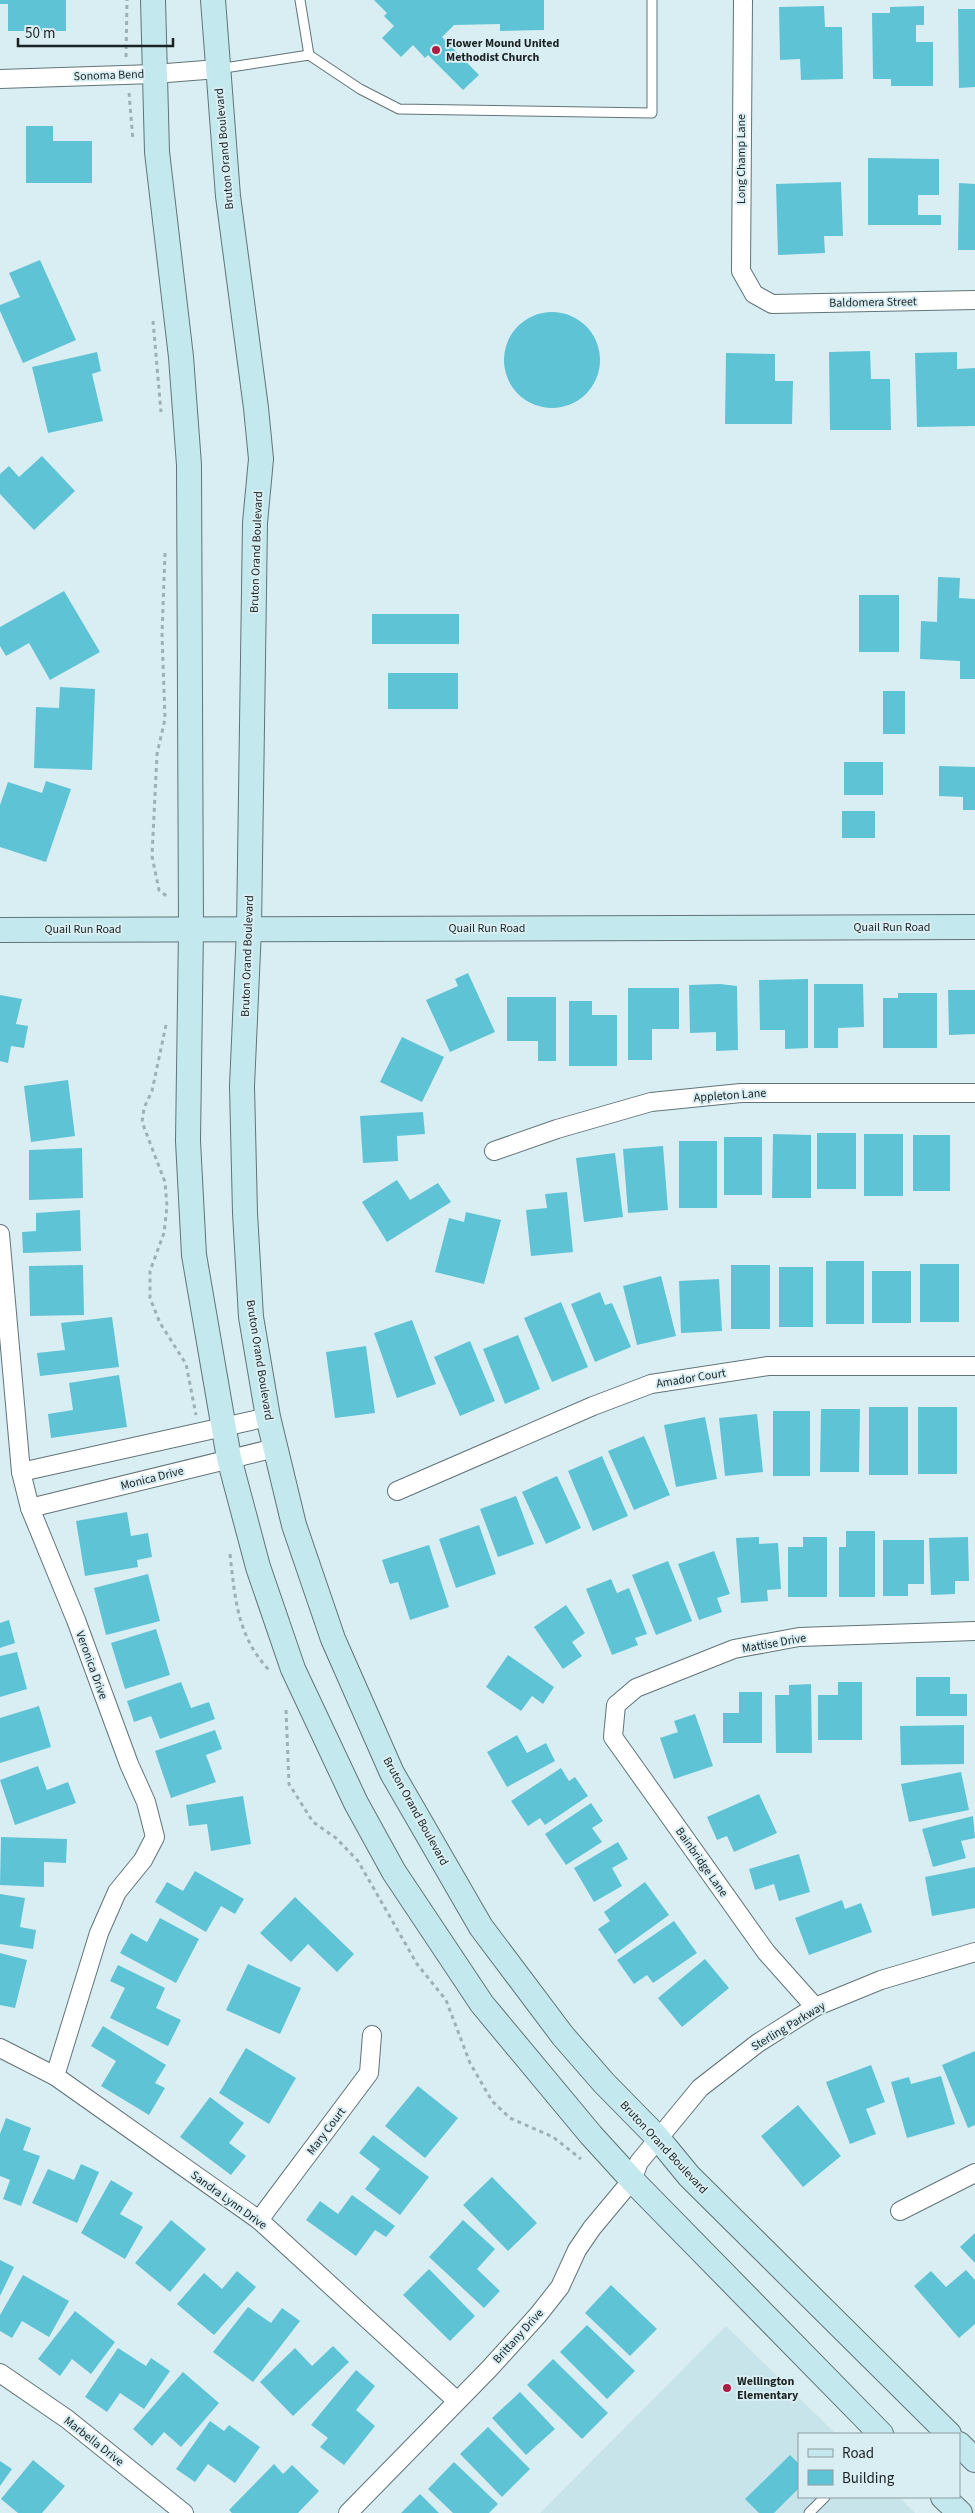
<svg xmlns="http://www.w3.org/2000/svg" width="975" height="2513" viewBox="0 0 975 2513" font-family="'Source Sans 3',sans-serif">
<rect width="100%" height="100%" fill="#d9eef2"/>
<!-- built -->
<path fill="#c6e4ea" d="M726 2326 836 2434H799V2497H899L915 2513H540Z"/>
<!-- building -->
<g fill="#5fc3d6">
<path d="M0 0H66V31H8V4H0Z"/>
<path d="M374 0H544V30L500 31V24L454 25 442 37 479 75 463 90 428 55 425 58 413 45 401 57 382 38 394 26 384 16 387 13Z"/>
<path d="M824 6 825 27H842L843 79 801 80 800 59 780 60 779 7Z"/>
<path d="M924 6V25H916V42H933V86H891V79H873L872 13H890V7Z"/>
<path d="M958 9H975V87L959 88Z"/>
<path d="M26 126H53V141H92V183H26Z"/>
<path d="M868 158 939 159V195H918V215H941V225H868Z"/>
<path d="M841 182 843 236H824L825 253 778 255 776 184Z"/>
<path d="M959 183 975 184V250H958Z"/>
<path d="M40 260 76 340 23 363 0 311V305L20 297 9 273Z"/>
<circle cx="552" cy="360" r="48"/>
<path d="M870 351 871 379H890L891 430H830L829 352Z"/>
<path d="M97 352 101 371 92 374 103 421 48 433 32 367Z"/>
<path d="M957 352V369L975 368V426L917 427 915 353Z"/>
<path d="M726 353 775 354V381H793L792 424H725Z"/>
<path d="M42 456 75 491 34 530 0 494V474L9 466 19 477Z"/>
<path d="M938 577 960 578 959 598 975 599V679H960V661L920 659 921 621 937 622Z"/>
<path d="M64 591 100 652 50 680 29 643 6 656 0 646V627Z"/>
<rect x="859" y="595" width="40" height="57"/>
<rect x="372" y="614" width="87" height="30"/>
<rect x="388" y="673" width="70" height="36"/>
<path d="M60 687 95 689 92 770 34 768 36 707 59 708Z"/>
<rect x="883" y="691" width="22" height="43"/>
<rect x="844" y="762" width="39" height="33"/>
<path d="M939 766 975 767V810H963V797L939 796Z"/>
<path d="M46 781 71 789 46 862 0 847V805L8 782 42 793Z"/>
<rect x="842" y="811" width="33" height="27"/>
<path d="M468 973 495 1032 450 1052 426 1000 458 986 455 979Z"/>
<path d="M808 979V1048L785 1049V1030H760L759 980Z"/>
<path d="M720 984 737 986 738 1050 716 1051V1032L690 1033 689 985Z"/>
<path d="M814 984H863L864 1027 838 1028V1048H814Z"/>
<path d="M628 988H679V1029H652V1060H628Z"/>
<path d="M948 990H975V1034L949 1035Z"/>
<path d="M898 993H937V1048H883V998H898Z"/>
<path d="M0 995 22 999 16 1024 28 1026 24 1048 11 1046 8 1063 0 1061Z"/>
<path d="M507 997H556V1061H538V1041H507Z"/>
<path d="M569 1001H592V1015H617V1066H569Z"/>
<path d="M402 1037 444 1057 422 1102 380 1082Z"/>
<path d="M68 1080 75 1136 31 1142 24 1086Z"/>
<path d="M423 1112 425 1134 397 1136 398 1161 363 1163 360 1116Z"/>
<rect x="817" y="1133" width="39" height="56"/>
<path d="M773 1134 811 1135V1198H772Z"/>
<rect x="864" y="1134" width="39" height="62"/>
<rect x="913" y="1135" width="37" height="56"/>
<rect x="724" y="1137" width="38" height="58"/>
<rect x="679" y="1141" width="38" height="67"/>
<path d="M663 1146 668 1210 628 1213 623 1149Z"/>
<path d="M82 1148 83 1198 29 1200V1150Z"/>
<path d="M615 1153 623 1217 584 1222 576 1158Z"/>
<path d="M397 1180 410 1200 438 1183 451 1202 387 1242 362 1202Z"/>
<path d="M567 1192 573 1252 531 1256 526 1210 547 1208 545 1194Z"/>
<path d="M80 1210 81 1251 23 1253 22 1232 36 1231V1213Z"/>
<path d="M466 1212 501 1220 484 1284 435 1272 449 1218 464 1222Z"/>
<rect x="826" y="1261" width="38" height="63"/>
<rect x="920" y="1264" width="39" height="58"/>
<path d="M83 1265 84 1315 30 1316 29 1266Z"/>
<rect x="731" y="1265" width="39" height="64"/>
<rect x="779" y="1267" width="34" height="60"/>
<rect x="872" y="1271" width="39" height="52"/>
<path d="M661 1276 676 1336 637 1345 623 1286Z"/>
<path d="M719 1279 722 1331 681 1333 679 1281Z"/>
<path d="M600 1292 605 1305 612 1303 631 1347 595 1362 571 1304Z"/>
<path d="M561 1302 588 1367 552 1382 524 1318Z"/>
<path d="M112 1317 119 1367 40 1376 37 1353 65 1350 61 1323Z"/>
<path d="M412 1320 436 1384 397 1398 374 1333Z"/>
<path d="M518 1335 540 1389 505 1404 483 1349Z"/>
<path d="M470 1341 495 1401 460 1416 434 1357Z"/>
<path d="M366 1346 375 1413 335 1418 326 1352Z"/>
<path d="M119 1375 127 1427 51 1438 48 1414 73 1410 69 1383Z"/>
<rect x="869" y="1407" width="39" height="68"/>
<rect x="918" y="1407" width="39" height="67"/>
<path d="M821 1409H860L859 1472H820Z"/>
<rect x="773" y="1411" width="37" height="65"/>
<path d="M757 1414 763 1472 725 1476 719 1418Z"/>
<path d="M705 1417 717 1479 676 1487 664 1425Z"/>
<path d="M644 1436 670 1495 634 1510 608 1451Z"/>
<path d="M602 1456 628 1516 593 1531 568 1471Z"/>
<path d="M557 1476 581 1528 546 1544 522 1492Z"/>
<path d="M516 1496 534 1544 498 1557 480 1509Z"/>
<path d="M127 1512 131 1536 148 1533 152 1557 137 1560 138 1567 85 1576 76 1521Z"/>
<path d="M479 1525 496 1574 456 1588 439 1539Z"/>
<path d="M846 1531H875V1597H839V1547H846Z"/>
<path d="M759 1537V1544L778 1543 781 1589 767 1590 768 1601 741 1603 736 1538Z"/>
<path d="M803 1537H827V1597H788V1547H803Z"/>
<path d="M968 1537 969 1581H955V1594L931 1595 929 1538Z"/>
<path d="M883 1540H924V1584H908V1596H883Z"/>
<path d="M429 1545 449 1607 410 1620 398 1582 390 1584 382 1560Z"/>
<path d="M714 1551 730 1594 717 1598 722 1612 699 1620 678 1564Z"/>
<path d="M668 1561 692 1621 656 1635 632 1575Z"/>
<path d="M148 1574 160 1621 106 1635 94 1588Z"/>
<path d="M611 1579 617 1593 629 1588 647 1634 635 1638 638 1645 612 1655 586 1589Z"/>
<path d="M566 1605 585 1633 572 1642 582 1656 563 1669 534 1627Z"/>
<path d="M9 1620 15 1643 0 1648V1623Z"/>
<path d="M156 1629 170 1675 125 1689 111 1643Z"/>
<path d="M17 1652 27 1689 0 1697V1656Z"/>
<path d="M508 1655 554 1687 543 1704 532 1696 521 1711 486 1687Z"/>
<path d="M916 1677H950V1694H967V1716H916Z"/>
<path d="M181 1682 191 1708 209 1702 215 1719 160 1739 151 1716 134 1722 127 1701Z"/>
<path d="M838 1682H862V1740H818V1695H838Z"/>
<path d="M811 1684 812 1753H776L775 1695H789V1685Z"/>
<path d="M739 1692H762V1743H723V1713H739Z"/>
<path d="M39 1706 51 1747 0 1763V1718Z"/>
<path d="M695 1714 713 1766 674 1779 660 1738 678 1732 674 1721Z"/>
<path d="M964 1725V1764L901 1765 900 1726Z"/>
<path d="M215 1730 222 1749 206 1755 216 1782 171 1798 155 1751Z"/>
<path d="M517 1735 527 1753 546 1743 555 1761 507 1787 487 1752Z"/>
<path d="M38 1766 47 1790 68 1782 76 1803 15 1825 0 1780Z"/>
<path d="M561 1768 569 1781 575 1777 588 1796 545 1825 540 1818 528 1826 511 1801Z"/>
<path d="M961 1772 969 1810 909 1822 901 1784Z"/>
<path d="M759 1794 777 1833 734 1852 727 1836 717 1840 707 1817Z"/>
<path d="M243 1796 251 1844 211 1851 207 1824 189 1826 186 1805Z"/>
<path d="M591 1803 603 1821 592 1828 602 1842 566 1865 545 1834Z"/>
<path d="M973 1816 975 1838 961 1841 966 1858 933 1867 922 1829Z"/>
<path d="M1 1837 67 1839 66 1863 44 1862V1887L0 1885Z"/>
<path d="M618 1842 628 1859 612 1868 622 1886 594 1902 574 1868Z"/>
<path d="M799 1854 810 1892 779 1901 774 1884 755 1890 749 1869Z"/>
<path d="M975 1867V1908L932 1916 925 1877Z"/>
<path d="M195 1871 244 1899 235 1914 221 1906 206 1932 155 1902 167 1882 183 1891Z"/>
<path d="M645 1882 669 1915 615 1954 598 1929 610 1921 604 1912Z"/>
<path d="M0 1894 25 1898 20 1927 36 1930 33 1949 0 1944Z"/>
<path d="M295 1897 354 1954 337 1972 308 1944 291 1962 260 1933Z"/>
<path d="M842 1900 845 1909 861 1903 872 1932 809 1955 795 1918Z"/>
<path d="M160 1918 199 1939 176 1983 120 1953 131 1933 147 1942Z"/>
<path d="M674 1921 697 1953 653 1983 647 1975 634 1984 617 1960Z"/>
<path d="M0 1953 27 1960 15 2008 0 2005Z"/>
<path d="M705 1959 729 1988 682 2027 658 1998Z"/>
<path d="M248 1964 301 1988 280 2034 226 2010Z"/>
<path d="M118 1965 165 1988 156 2008 181 2020 168 2046 110 2018 125 1988 110 1981Z"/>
<path d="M103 2026 166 2065 155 2083 165 2088 149 2115 101 2086 116 2061 91 2046Z"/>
<path d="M246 2048 296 2078 269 2124 219 2093Z"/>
<path d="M975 2051V2125L968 2128 942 2065Z"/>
<path d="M871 2065 885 2102 866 2109 876 2134 850 2144 826 2082Z"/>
<path d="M941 2076 955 2124 907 2138 891 2082 909 2077 911 2084Z"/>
<path d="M418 2086 458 2118 425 2158 385 2126Z"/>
<path d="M210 2097 244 2123 229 2143 246 2156 231 2175 180 2137Z"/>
<path d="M798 2105 841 2156 803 2187 761 2136Z"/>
<path d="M6 2118 31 2128 23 2150 40 2156 21 2206 3 2199 10 2180 0 2176V2134Z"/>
<path d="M373 2135 429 2177 400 2215 365 2189 380 2169 359 2153Z"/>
<path d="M81 2164 99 2172 77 2223 32 2203 48 2169 74 2180Z"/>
<path d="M492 2177 537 2223 508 2251 463 2205Z"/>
<path d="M111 2180 133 2193 120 2214 143 2227 125 2259 81 2233Z"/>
<path d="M352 2195 395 2226 386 2237 375 2230 356 2256 306 2220 320 2201 338 2214Z"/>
<path d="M171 2220 206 2249 170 2292 135 2263Z"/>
<path d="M463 2220 495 2249 477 2269 500 2291 484 2308 429 2257Z"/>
<path d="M975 2233V2263L960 2247Z"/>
<path d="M0 2260 14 2267 0 2296Z"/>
<path d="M429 2269 475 2316 450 2341 403 2295Z"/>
<path d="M966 2270 975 2280V2324L959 2338 914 2286 931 2271 946 2287Z"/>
<path d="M237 2271 256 2287 214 2335 177 2304 204 2273 222 2289Z"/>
<path d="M23 2275 69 2301 49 2337 22 2321 12 2338 0 2331V2315Z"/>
<path d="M611 2285 657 2329 630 2356 585 2313Z"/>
<path d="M248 2307 271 2323 282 2308 300 2321 253 2382 213 2352Z"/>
<path d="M75 2311 115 2342 91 2374 72 2359 60 2376 38 2359Z"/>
<path d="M587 2325 635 2371 607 2399 560 2352Z"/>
<path d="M333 2346 349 2362 293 2416 260 2382 295 2348 312 2366Z"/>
<path d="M118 2348 146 2366 151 2358 170 2371 144 2409 120 2393 107 2412 85 2397Z"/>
<path d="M553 2359 608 2413 582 2439 527 2385Z"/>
<path d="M356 2370 375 2386 356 2410 375 2426 344 2465 320 2447 328 2438 311 2425Z"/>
<path d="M183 2372 219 2403 181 2447 164 2432 152 2446 133 2429Z"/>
<path d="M520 2392 555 2429 526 2455 492 2418Z"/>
<path d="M210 2421 224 2431 229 2425 260 2447 235 2483 208 2464 195 2482 176 2469Z"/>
<path d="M488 2427 530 2469 502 2497 460 2454Z"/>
<path d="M790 2455 799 2464V2488L774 2513H759L745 2499Z"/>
<path d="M33 2460 65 2486 42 2513H18L1 2499Z"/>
<path d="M0 2461 12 2469 0 2486Z"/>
<path d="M454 2462 498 2504 489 2513H453L428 2489Z"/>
<path d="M274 2464 283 2474 292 2465 319 2491 298 2513H232L229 2510Z"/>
<path d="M420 2494 439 2513H401Z"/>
</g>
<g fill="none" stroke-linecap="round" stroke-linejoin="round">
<!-- lane casing -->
<g stroke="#617478" stroke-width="11">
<g id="lane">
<path d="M300 0 309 55"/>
<path d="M218 69 309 55 360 89 399 109 652 113V0"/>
<path d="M809 2513 825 2497"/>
</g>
</g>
<!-- street casing -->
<g stroke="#617478" stroke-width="20">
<g id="street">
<path d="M743 0 741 271 754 294 772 304 975 300"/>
<path d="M0 79 154 74 218 69"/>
<path d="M494 1151 557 1129 651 1102 741 1093H975"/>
<path d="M0 1234 21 1472 30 1508 76 1620 129 1764 146 1802 155 1837 143 1860 117 1892 99 1933 55 2076"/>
<path d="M21 1472 268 1417"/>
<path d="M397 1491 593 1406 651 1384 768 1366H975"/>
<path d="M30 1508 275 1448"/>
<path d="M815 2007 766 1952 613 1737 616 1705 636 1688 734 1649 799 1637 975 1631"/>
<path d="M0 2048 55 2076 259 2220 457 2401"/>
<path d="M900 2211 975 2173"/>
<path d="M259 2220 369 2073 372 2035"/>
<path d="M0 2373 67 2419 184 2513"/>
<path d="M348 2513 489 2369 538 2315 560 2287 577 2250 592 2228 632 2180 639 2162 700 2088 758 2043 815 2007 881 1980 975 1952"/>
</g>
</g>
<!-- secondary casing -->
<g stroke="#617478" stroke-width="26">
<g id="secondary">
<path d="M153 0 157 152 181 357 189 465 191 929 188 1141 194 1255 229 1458 258 1567 293 1669 356 1803 394 1872 482 2004 591 2135 632 2180 881 2434"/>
<path d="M213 0 228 196 256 408 261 459 255 523 249 929 242 1086 245 1213 251 1317 268 1417 294 1525 333 1639 392 1773 481 1927 563 2036 604 2083 657 2137 689 2176 949 2434"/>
<path d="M0 930 975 927"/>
<path d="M959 2444 975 2460"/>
<path d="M943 2497 960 2513"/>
</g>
</g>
<!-- path -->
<g stroke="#9fb0b4" stroke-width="3" stroke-dasharray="4 4" stroke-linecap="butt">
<path d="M126 57 127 0"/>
<path d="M129 93 133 141"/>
<path d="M153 321 161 412"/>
<path d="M165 553 162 634 165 719 157 754 152 856 159 890 169 898"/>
<path d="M166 1025 152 1091 144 1108 142 1122 165 1182 167 1206 164 1233 150 1271V1298L160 1323 186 1364 196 1415"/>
<path d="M230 1554C235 1598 237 1636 269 1670"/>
<path d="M286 1710 289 1784 313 1822 336 1838 358 1861 417 1964 446 2000 470 2063 492 2101 510 2118 553 2137 581 2159"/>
</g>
<!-- lane -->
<use href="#lane" stroke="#fff" stroke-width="9"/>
<!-- street -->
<use href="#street" stroke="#fff" stroke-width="18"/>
<!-- secondary -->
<use href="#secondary" stroke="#c3e9ef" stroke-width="24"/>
</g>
<!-- markers -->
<g fill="#af1c42" stroke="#d9eef2" stroke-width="2">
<circle cx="436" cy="50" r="5"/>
<circle cx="727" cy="2388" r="5"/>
</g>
<g text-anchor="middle" stroke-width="4" stroke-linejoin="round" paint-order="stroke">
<!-- poi labels -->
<g font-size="12" font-weight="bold" fill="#1b2224" stroke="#d9eef2" text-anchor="start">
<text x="446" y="47">Flower Mound United<tspan x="446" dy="14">Methodist Church</tspan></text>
<text x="737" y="2385">Wellington<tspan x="737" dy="14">Elementary</tspan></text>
</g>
<!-- street labels -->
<g font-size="12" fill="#1b2224" stroke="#d9eef2">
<text transform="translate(109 75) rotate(-2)" y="4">Sonoma Bend</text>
<text transform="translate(224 149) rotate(-95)" y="4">Bruton Orand Boulevard</text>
<text transform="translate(741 159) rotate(-90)" y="4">Long Champ Lane</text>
<text transform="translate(873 302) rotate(-1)" y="4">Baldomera Street</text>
<text transform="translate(256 552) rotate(-88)" y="4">Bruton Orand Boulevard</text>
<text x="892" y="931">Quail Run Road</text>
<text x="487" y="932">Quail Run Road</text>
<text x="83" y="933">Quail Run Road</text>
<text transform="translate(247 956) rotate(-88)" y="4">Bruton Orand Boulevard</text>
<text transform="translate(730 1095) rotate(-4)" y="4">Appleton Lane</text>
<text transform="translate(260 1360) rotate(81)" y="4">Bruton Orand Boulevard</text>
<text transform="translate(691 1378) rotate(-9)" y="4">Amador Court</text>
<text transform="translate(152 1478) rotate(-14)" y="4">Monica Drive</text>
<text transform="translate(774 1643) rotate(-10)" y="4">Mattise Drive</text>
<text transform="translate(92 1665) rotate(70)" y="4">Veronica Drive</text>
<text transform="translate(416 1811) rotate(61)" y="4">Bruton Orand Boulevard</text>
<text transform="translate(702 1862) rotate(55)" y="4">Bainbridge Lane</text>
<text transform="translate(788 2026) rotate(-31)" y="4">Sterling Parkway</text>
<text transform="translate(326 2131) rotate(-53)" y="4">Mary Court</text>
<text transform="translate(664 2147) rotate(47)" y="4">Bruton Orand Boulevard</text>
<text transform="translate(229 2200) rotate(36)" y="4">Sandra Lynn Drive</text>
<text transform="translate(518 2336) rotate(-48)" y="4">Brittany Drive</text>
<text transform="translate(94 2441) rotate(38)" y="4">Marbella Drive</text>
</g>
</g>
<!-- legend -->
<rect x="798" y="2433" width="162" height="65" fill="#d9eef2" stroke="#8d9ca0"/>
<rect x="808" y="2449" width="25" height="8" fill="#c3e9ef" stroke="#8d9ca0"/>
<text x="842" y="2458" font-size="15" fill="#1b2224">Road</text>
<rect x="808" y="2470" width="25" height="15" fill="#5fc3d6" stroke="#8d9ca0"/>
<text x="842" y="2483" font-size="15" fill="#1b2224">Building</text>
<!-- scale -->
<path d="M18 38v8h155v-8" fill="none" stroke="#1b2224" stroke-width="2.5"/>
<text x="25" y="38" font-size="15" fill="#1b2224" stroke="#d9eef2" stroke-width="4" paint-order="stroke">50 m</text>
</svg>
